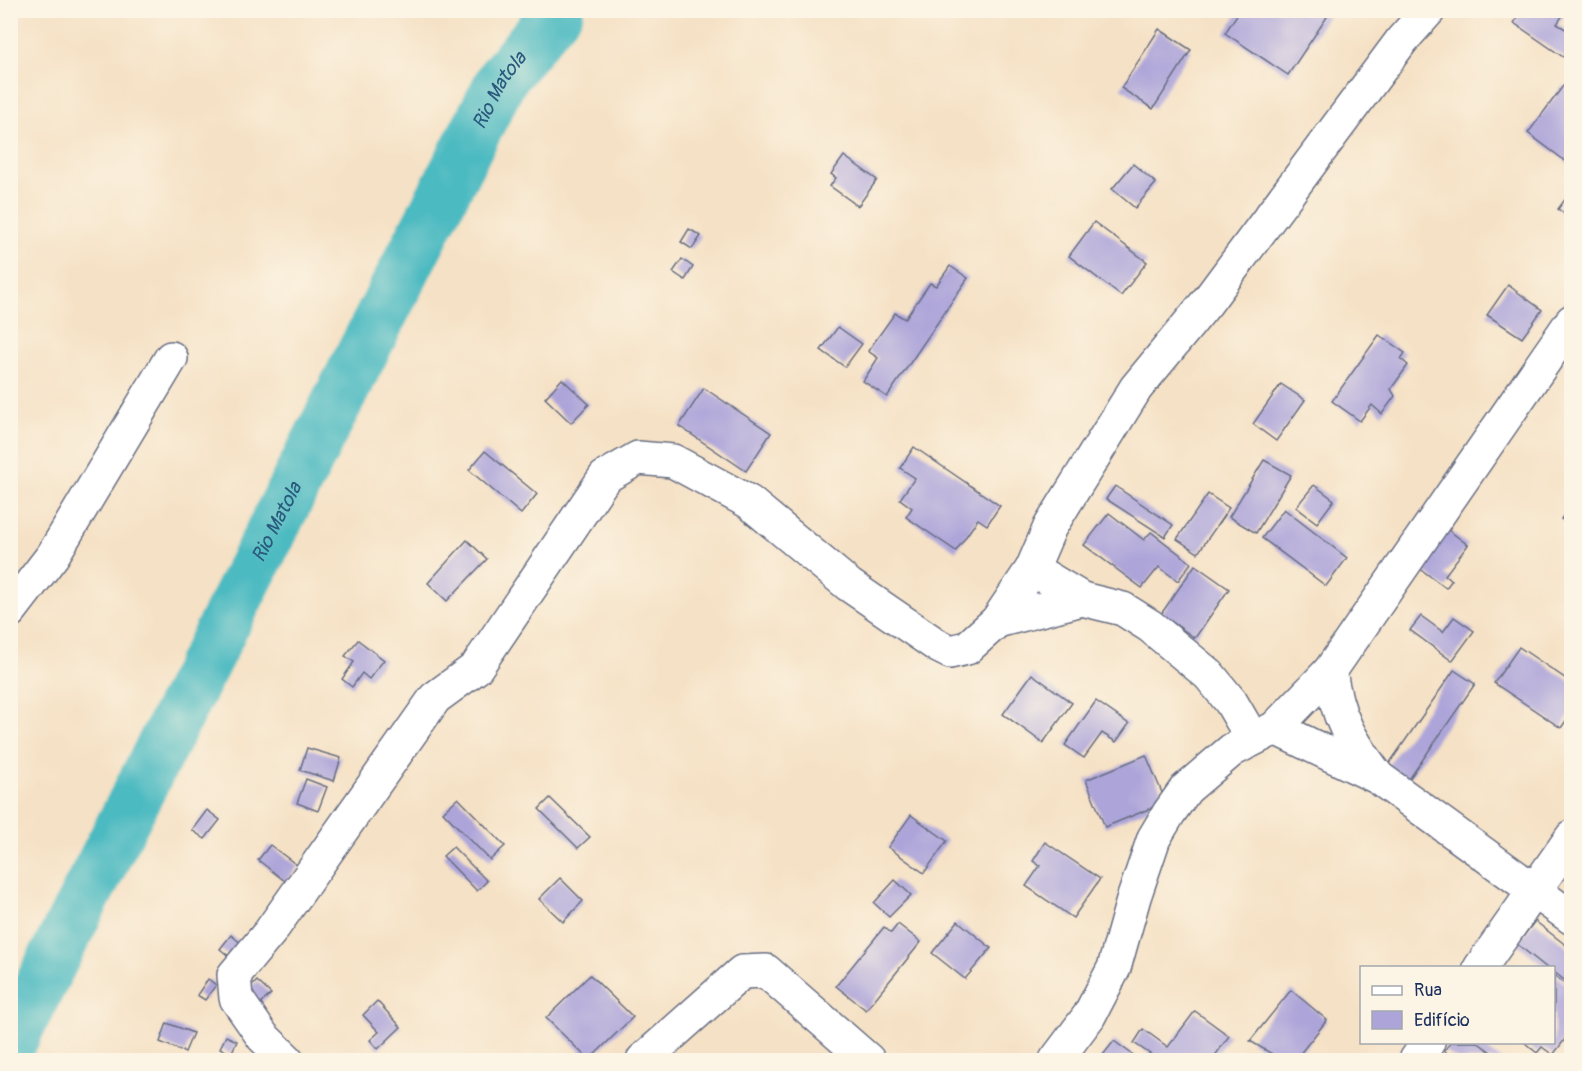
<svg xmlns="http://www.w3.org/2000/svg" width="1582" height="1071" viewBox="0 0 1582 1071" font-family="Pangolin,sans-serif">
<rect width="100%" height="100%" fill="#fcf5e5"/>
<filter id="ink" filterUnits="userSpaceOnUse"><feTurbulence type="fractalNoise" baseFrequency=".0167" numOctaves="2"/><feDisplacementMap in="SourceGraphic" scale="12" xChannelSelector="R" yChannelSelector="G"/><feConvolveMatrix kernelMatrix="1 2 1 2 8 2 1 2 1" color-interpolation-filters="sRGB"/></filter>
<filter id="wash" filterUnits="userSpaceOnUse"><feTurbulence type="fractalNoise" baseFrequency=".008" numOctaves="4" result="noise"/><feDisplacementMap in="SourceGraphic" scale="24" xChannelSelector="R" yChannelSelector="G"/><feGaussianBlur stdDeviation="1.35" result="paint"/><feColorMatrix in="noise" values="0 0 0 0 0 0 0 0 0 0 0 0 0 0 0 0 0 1.4 0 .05"/><feComposite in="paint" operator="in"/></filter>
<g filter="url(#wash)">
<rect width="100%" height="100%" fill="#f5e1c5"/>
<g fill="none" stroke-linecap="round" stroke-linejoin="round">
<!-- river -->
<path stroke="#4bbac1" stroke-width="52" id="s1" d="M10 1044 503 77 558 10"/>
</g>
<g id="blocks">
<!-- building -->
<g fill="#ada5d9">
<path d="M1240 10H1318L1327 17 1288 75 1225 33Z"/>
<path d="M1522 10H1566L1557 24 1572 33V57L1569 61 1514 23Z"/>
<path d="M1159 29 1191 50 1153 109 1121 88Z"/>
<path d="M1563 86 1572 92V166L1528 133Z"/>
<path d="M844 156 877 180 858 206 830 186 836 178 831 174Z"/>
<path d="M1133 164 1156 183 1135 208 1112 189Z"/>
<path d="M1572 190V219L1558 209Z"/>
<path d="M1094 222 1147 262 1121 296 1069 256Z"/>
<path d="M689 229 701 236 692 249 681 242Z"/>
<path d="M682 259 693 267 685 280 673 272Z"/>
<path d="M950 266 968 278 887 397 863 381 878 358 868 351 895 313 905 319 930 283 936 286Z"/>
<path d="M1508 285 1542 310 1522 338 1487 315Z"/>
<path d="M838 327 862 344 845 367 821 350Z"/>
<path d="M1379 335 1405 353 1401 359 1408 365 1391 389 1395 396 1382 414 1372 405 1360 421 1332 401Z"/>
<path d="M562 379 589 404 571 423 545 398Z"/>
<path d="M1281 384 1305 400 1276 441 1253 424Z"/>
<path d="M704 388 771 433 746 471 679 426Z"/>
<path d="M914 447 1000 506 987 525 978 519 956 551 906 517 912 508 900 499 915 478 900 468Z"/>
<path d="M485 451 537 494 521 514 469 470Z"/>
<path d="M1264 460 1291 475 1256 533 1229 517Z"/>
<path d="M1314 485 1334 500 1317 523 1296 507Z"/>
<path d="M1115 486 1173 525 1165 537 1106 499Z"/>
<path d="M1208 494 1229 508 1198 553 1177 539Z"/>
<path d="M1572 504V526L1561 519Z"/>
<path d="M1284 509 1347 558 1326 586 1262 538Z"/>
<path d="M1109 513 1144 540 1151 532 1191 563 1178 581 1159 567 1142 588 1084 545Z"/>
<path d="M1447 529 1468 545 1445 575 1452 580 1446 588 1415 565Z"/>
<path d="M467 540 487 559 447 601 428 583Z"/>
<path d="M1195 565 1229 589 1195 638 1161 614Z"/>
<path d="M1421 616 1443 632 1454 617 1474 631 1452 661 1410 630Z"/>
<path d="M358 640 384 660 369 679 362 673 352 687 342 679 354 662 345 656Z"/>
<path d="M1519 647 1572 683V712L1561 728 1494 683Z"/>
<path d="M1454 670 1475 684 1403 788 1382 774Z"/>
<path d="M1032 674 1072 703 1043 743 1003 714Z"/>
<path d="M1096 701 1129 724 1116 742 1102 733 1084 758 1065 745Z"/>
<path d="M307 748 341 758 334 781 300 770Z"/>
<path d="M1146 755 1166 802 1105 827 1086 780Z"/>
<path d="M306 779 327 787 318 811 297 803Z"/>
<path d="M458 798 505 846 490 860 443 812Z"/>
<path d="M550 798 590 837 578 848 539 809Z"/>
<path d="M207 810 220 820 205 839 192 830Z"/>
<path d="M911 815 947 841 924 873 888 847Z"/>
<path d="M1045 842 1100 879 1073 918 1026 886 1040 866 1033 861Z"/>
<path d="M270 845 298 866 286 882 258 860Z"/>
<path d="M453 847 487 881 477 891 443 856Z"/>
<path d="M560 878 583 901 563 922 539 899Z"/>
<path d="M895 880 911 895 889 917 874 903Z"/>
<path d="M958 921 991 948 965 979 932 953Z"/>
<path d="M1535 921 1572 950V986L1554 972V968H1547L1517 944Z"/>
<path d="M898 924 921 942 866 1010 836 986 884 927 891 933Z"/>
<path d="M231 935 243 945 231 958 220 949Z"/>
<path d="M590 975 633 1017 589 1060 546 1018Z"/>
<path d="M1554 975 1572 989V1030L1553 1055 1542 1047 1537 1053 1524 1042H1554Z"/>
<path d="M208 979 216 985 205 1000 197 995Z"/>
<path d="M257 981 271 994 260 1004 247 991Z"/>
<path d="M1291 990 1327 1020 1295 1060H1282L1250 1041Z"/>
<path d="M377 1001 401 1027 378 1049 370 1040 379 1032 363 1015Z"/>
<path d="M1195 1011 1229 1036 1212 1060H1159L1134 1043 1143 1029 1168 1047Z"/>
<path d="M167 1023 193 1033 185 1052 160 1042Z"/>
<path d="M226 1036 237 1041 231 1054 220 1048Z"/>
<path d="M1114 1041 1140 1060H1099Z"/>
<path d="M1451 1042H1477L1502 1060H1458L1444 1051Z"/>
</g>
</g>
</g>
<g filter="url(#ink)">
<use href="#blocks" fill-opacity="0" stroke="#676d82" stroke-width="1.5"/>
<g fill="none" stroke-linecap="round" stroke-linejoin="round">
<!-- minor casing -->
<g stroke="#676d82" stroke-width="36">
<g id="minor">
<path d="M1032 569 1082 599 1123 609 1150 626 1209 675 1231 702 1252 738"/>
<path d="M10 611 53 555 171 358"/>
<path d="M997 621 1082 599"/>
<path d="M1330 671C1337 718 1350 740 1378 777"/>
<path d="M1275 728 1379 778 1572 918"/>
<path d="M1480 968 1572 837"/>
<path d="M287 1060 263 1037 236 998 234 975 270 932 435 698 476 668 605 477 638 458 673 461 749 502 849 585 938 646 950 652 967 648 997 621 1032 569 1050 527 1136 388 1207 302 1402 40 1429 10"/>
<path d="M643 1060 742 972 766 971 868 1060"/>
<path d="M1056 1060 1089 1016 1114 968 1134 897 1154 838 1169 813 1186 789 1232 750 1275 728 1330 671 1572 321"/>
<path d="M1416 1060 1428 1042"/>
</g>
</g>
<!-- minor -->
<use href="#minor" stroke="#fff" stroke-width="33"/>
</g>
</g>
<g text-anchor="middle" stroke-width="4.5" stroke-linejoin="round" paint-order="stroke">
<!-- water labels -->
<g font-size="20" font-style="italic" fill="#29597c" stroke="#fcf5e5">
<text dy="7" stroke="none"><textPath href="#s1" startOffset="1072">Rio Matola</textPath></text>
<text dy="7" stroke="none"><textPath href="#s1" startOffset="586">Rio Matola</textPath></text>
</g>
</g>
<!-- margin -->
<rect width="1582" height="1071" fill="none" stroke="#fcf5e5" stroke-width="36"/>
<!-- legend -->
<rect x="1360" y="966" width="195" height="78" fill="#fcf5e5" stroke="#a2a6af" stroke-width="1.5"/>
<rect x="1372" y="986" width="30" height="9" fill="#ffffff" stroke="#a2a6af" stroke-width="1.5"/>
<text x="1414" y="996" font-size="18" fill="#1b2f5e">Rua</text>
<rect x="1372" y="1011" width="30" height="18" fill="#ada5d9" stroke="#a2a6af" stroke-width="1.5"/>
<text x="1414" y="1026" font-size="18" fill="#1b2f5e">Edifício</text>
</svg>
